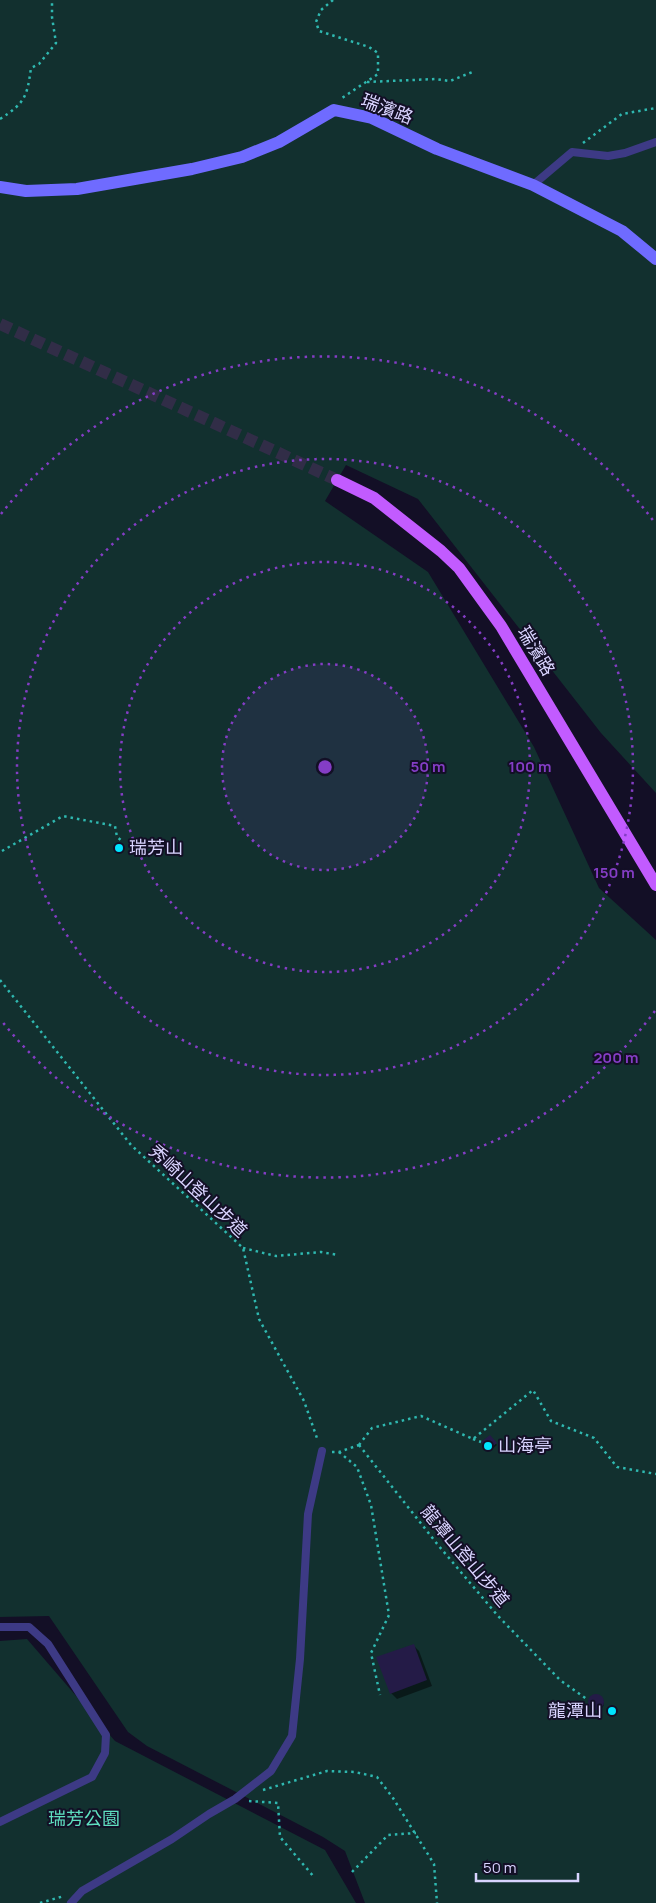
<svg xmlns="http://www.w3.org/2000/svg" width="656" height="1903" viewBox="0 0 656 1903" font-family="Manrope,'Noto Sans TC',sans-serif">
<rect width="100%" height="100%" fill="#130f26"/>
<!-- green -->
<g fill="#12302f">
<path d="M0 0H656V793L601 733 418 499 346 465 325 501 428 572 534 747 599 888 656 940V1903H365L345 1851 323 1837 147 1746 128 1732 49 1616 0 1617Z"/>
<path d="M27 1639 115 1741 325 1850 356 1903H0V1641Z"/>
</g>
<!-- shadow -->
<g fill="#0007">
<path d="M490 1436 497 1445 490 1451 483 1443Z"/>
<path d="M413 1645 419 1651 432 1686 397 1699 391 1693Z"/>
<circle cx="597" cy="1703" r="7"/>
</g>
<!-- building -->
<g fill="#241b47">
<path d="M490 1435 497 1443 488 1450 481 1442Z"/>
<path d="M414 1644 427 1680 390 1694 376 1657Z"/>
<circle cx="596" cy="1702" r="8"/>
</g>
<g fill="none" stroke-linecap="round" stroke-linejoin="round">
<!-- primary-tunnel -->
<path stroke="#312d47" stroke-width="12" stroke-dasharray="12 6" stroke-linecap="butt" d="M0 324 337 480"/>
<!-- path -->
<g stroke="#2fb8b0" stroke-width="2.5" stroke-dasharray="2.5 4" stroke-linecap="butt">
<path d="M333 0 321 10 316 22 319 31 369 47 378 53V74L342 98"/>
<path d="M367 82 435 79 450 81 475 71"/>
<path d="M0 119C25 103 27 97 31 68L39 64 56 43 52 17V0"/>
<path d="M583 143 622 114 656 108"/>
<path d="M2 851 63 816 115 826 117 837 122 841"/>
<path d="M0 980 131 1145 243 1248 259 1319 304 1401 318 1441"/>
<path d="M243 1248 276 1256 321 1252 338 1255"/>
<path d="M473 1439 481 1442"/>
<path d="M359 1445 372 1428 421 1416 473 1439 533 1390 551 1421 594 1438 617 1467 656 1474"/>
<path d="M359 1445 438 1545 498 1616 560 1680 588 1700"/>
<path d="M332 1452H339L359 1445"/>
<path d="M339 1452 357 1467 371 1505 389 1615 371 1653 380 1695"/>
<path d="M263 1790 327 1771 355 1772 377 1777 393 1798 434 1864 437 1903"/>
<path d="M249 1801 278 1803 280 1837 314 1877"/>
<path d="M352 1872 388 1835 416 1833"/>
<path d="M40 1903 64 1896"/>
</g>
<!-- lane -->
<g stroke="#3d3a85" stroke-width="8">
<path d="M533 185 572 152 608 156 625 153 656 142"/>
<path d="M0 1627H29L48 1644 106 1735 105 1753 92 1777 0 1822"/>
<path d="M71 1903 82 1891 172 1839 209 1814 235 1799 271 1771 292 1736 300 1659 308 1514 322 1451"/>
</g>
<!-- secondary -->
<path stroke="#6f6bff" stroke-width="12" d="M0 187 26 191 77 189 192 169 242 157 279 142 334 110 372 118 437 149 533 185 622 231 656 259"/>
<!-- primary -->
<path stroke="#c25bff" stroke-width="12" d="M337 480 374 498 441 551 459 568 501 626 656 885"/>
</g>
<!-- distance rings -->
<circle cx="325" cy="767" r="103" fill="#843dc5" fill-opacity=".12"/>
<g fill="none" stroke="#843dc5" stroke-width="2.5" stroke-dasharray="2.5 5">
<circle cx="325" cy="767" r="103"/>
<circle cx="325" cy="767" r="205"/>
<circle cx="325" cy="767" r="308"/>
<path d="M655 1011A411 411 0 0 1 1 1020M1 514A411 411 0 0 1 655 523"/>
</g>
<!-- markers -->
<g fill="#00e5ff" stroke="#130f26" stroke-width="2">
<circle cx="119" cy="848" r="5"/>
<circle cx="488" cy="1446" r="5"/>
<circle cx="612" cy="1711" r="5"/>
</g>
<g text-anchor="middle" stroke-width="4" stroke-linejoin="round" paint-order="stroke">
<!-- street labels -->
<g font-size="18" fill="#d9d4ff" stroke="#130f26">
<text transform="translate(387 109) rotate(21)" y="6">瑞濱路</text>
<text transform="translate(536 651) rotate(59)" y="6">瑞濱路</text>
<text transform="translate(198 1191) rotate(43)" y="6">秀崎山登山步道</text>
<text transform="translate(465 1556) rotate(50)" y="6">龍潭山登山步道</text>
</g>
<!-- poi labels -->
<g font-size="18" fill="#d9d4ff" stroke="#130f26" text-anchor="start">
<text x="129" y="854">瑞芳山</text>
<text x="498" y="1452">山海亭</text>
<text x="602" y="1717" text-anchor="end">龍潭山</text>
</g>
<!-- park labels -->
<g font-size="18" fill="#5fe0c0" stroke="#130f26">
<text x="84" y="1825">瑞芳公園</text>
</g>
</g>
<circle cx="325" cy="767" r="8" fill="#843dc5" stroke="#130f26" stroke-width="2.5"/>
<g font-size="15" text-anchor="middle" font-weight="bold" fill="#843dc5" stroke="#130f26" stroke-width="4" stroke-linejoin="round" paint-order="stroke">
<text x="428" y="772">50 m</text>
<text x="530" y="772">100 m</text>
<text x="614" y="878">150 m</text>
<text x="616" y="1063">200 m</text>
</g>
<!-- scale -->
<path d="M476 1873v8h102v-8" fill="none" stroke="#d9d4ff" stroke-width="2.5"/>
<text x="483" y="1873" font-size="15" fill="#d9d4ff" stroke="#130f26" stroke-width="4" paint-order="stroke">50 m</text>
</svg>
